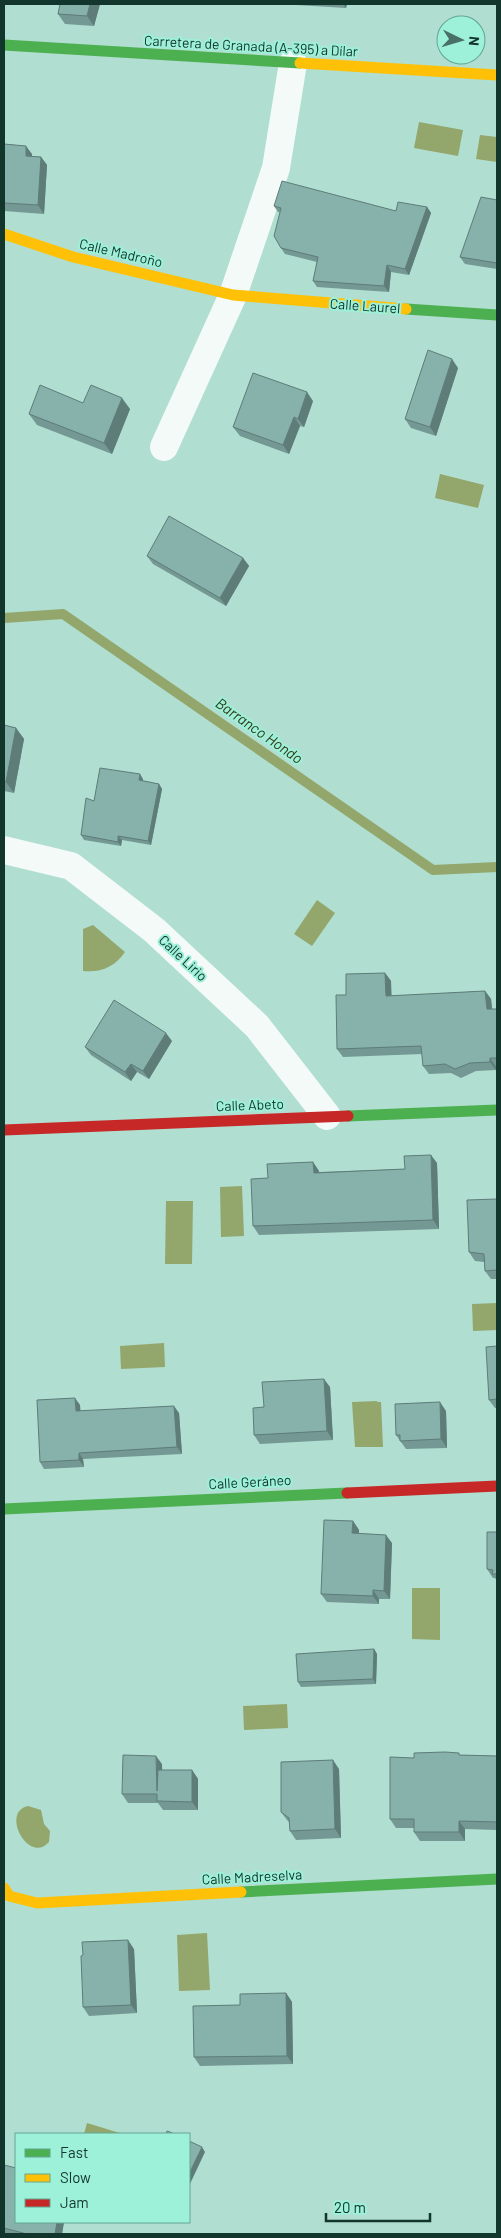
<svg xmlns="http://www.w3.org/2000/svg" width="501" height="2238" viewBox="0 0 501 2238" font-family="Barlow,sans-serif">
<rect width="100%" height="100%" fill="#b0ded0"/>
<!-- water -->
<g fill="#93a66c">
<path d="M419 122 463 130 458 156 414 148Z"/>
<path d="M480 135 497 137V162L476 159Z"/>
<path d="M440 474 484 485 478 508 435 498Z"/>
<path d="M317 900 335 913 312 946 294 934Z"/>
<path d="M93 925 125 952C115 967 100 973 83 971V929Z"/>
<path d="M242 1186 244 1236 221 1237 220 1187Z"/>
<path d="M166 1201H193L192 1264H165Z"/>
<path d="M497 1303V1330L473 1331 472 1304Z"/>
<path d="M164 1343 165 1367 121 1369 120 1346Z"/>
<path d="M377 1401V1402H381L383 1447H355L352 1402Z"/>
<path d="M412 1588H440V1640L412 1639Z"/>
<path d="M287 1704 288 1728 244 1730 243 1706Z"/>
<path d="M28 1806 41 1810 44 1824 50 1831 49 1842C29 1865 0 1812 28 1806Z"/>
<path d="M207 1933 210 1990 179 1991 177 1935Z"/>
<path d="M87 2123 123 2134H84Z"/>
</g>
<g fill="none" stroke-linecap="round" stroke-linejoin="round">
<!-- stream -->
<path stroke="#93a66c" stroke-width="10" d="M4 618 63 614 433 870 497 867"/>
<!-- street -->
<g stroke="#f3faf8" stroke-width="28">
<path d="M164 447 233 295 276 168 293 63"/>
<path d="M4 850 71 866 154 930 257 1026 327 1116"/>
</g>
<!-- fast -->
<g stroke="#4caf50" stroke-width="11">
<path d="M4 45 300 63"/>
<path d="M406 309 497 315"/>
<path d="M348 1116 497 1110"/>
<path d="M4 1509 347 1493"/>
<path d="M241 1892 497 1879"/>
</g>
<!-- slow -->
<g stroke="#ffc107" stroke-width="11">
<path d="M300 63 497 75"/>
<path d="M4 234 73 257 233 295 406 309"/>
<path d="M4 1888 9 1896 37 1903 241 1892"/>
</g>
<!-- jam -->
<g stroke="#c62828" stroke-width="11">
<path d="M4 1130 348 1116"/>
<path d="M347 1493 497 1486"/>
</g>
</g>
<!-- wall -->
<g fill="#749893">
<path d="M100 4 94 26 65 24 58 14Z"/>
<path d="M279 4H347L346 8 280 4Z"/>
<path d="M4 144 32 154V156L41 157 47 165 44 214 4 211Z"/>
<path d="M497 200V269L465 264 460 257Z"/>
<path d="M274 206 396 211 427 207 431 213 409 275 391 272 389 292 317 287 313 281 317 262 285 254 281 248 280 212H278Z"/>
<path d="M458 368 436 436 411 428 405 419Z"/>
<path d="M313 401 304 427 300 426 289 454 240 436 233 427Z"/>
<path d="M83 403 130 409 112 454 37 425 29 414Z"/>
<path d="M147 556 243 558 249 566 226 606 153 564Z"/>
<path d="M4 725 16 728 24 739 14 793 4 791Z"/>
<path d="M143 779V781L159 784 162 789 151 845 122 840 121 846 84 840 81 835 94 801Z"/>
<path d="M385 973 391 981V996L485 991 491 999 492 1009H497V1067H496V1070L476 1071 461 1078 451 1073 429 1074 423 1066 422 1054 343 1057 337 1049 346 995Z"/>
<path d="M172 1041 149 1079 137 1072 131 1081 91 1055 85 1047Z"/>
<path d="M313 1162 319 1171V1172L405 1169 437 1163 439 1229 259 1235 253 1226 268 1178Z"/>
<path d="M497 1199V1279H491L485 1271 484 1262 475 1261 469 1252Z"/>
<path d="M497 1346V1408H495L489 1400Z"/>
<path d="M330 1387 333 1440 260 1444 254 1435 264 1407Z"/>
<path d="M80 1405V1411L179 1413 182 1454 83 1459 84 1467 44 1469 40 1462Z"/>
<path d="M446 1411 447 1448 406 1449 396 1435Z"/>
<path d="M353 1521 359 1530V1534L392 1543 390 1599H379V1604L327 1602 321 1594Z"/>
<path d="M497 1524V1581L495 1578H493L487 1569 497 1532Z"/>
<path d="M374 1649 377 1654 376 1684 301 1687 298 1682Z"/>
<path d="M461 1755 497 1756V1830L465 1829V1841H420L414 1832V1828H396L390 1819 414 1758Z"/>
<path d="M162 1764V1770H192L198 1779V1810H163L158 1803H128L122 1794Z"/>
<path d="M339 1769 341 1838 296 1840 290 1831 289 1822 287 1820 281 1812Z"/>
<path d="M134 1949 137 2013 89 2016 83 2007Z"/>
<path d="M286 1993 292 2002 293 2064 200 2066 194 2057 240 2005Z"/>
<path d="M4 2165 16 2222H64L62 2234H4Z"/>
</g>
<!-- shaded-wall -->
<g fill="#5e7c78">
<path d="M90 4H100L94 26 87 16Z"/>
<path d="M343 4H347L346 8Z"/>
<path d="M26 146 32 154V164L26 156Z"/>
<path d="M41 157 47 165 44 214 38 205Z"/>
<path d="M427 207 431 213 409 275 405 269Z"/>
<path d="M387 265 391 272 389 292 384 286Z"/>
<path d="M452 359 458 368 436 436 430 427Z"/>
<path d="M307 392 313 401 304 427 298 419Z"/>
<path d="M122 398 130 409 112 454 104 443Z"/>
<path d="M294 417 300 426 289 454 283 445Z"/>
<path d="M243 558 249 566 226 606 220 598Z"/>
<path d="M16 728 24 739 14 793 6 782Z"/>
<path d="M140 774 143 779V785L139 780Z"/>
<path d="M159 784 162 789 151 845 148 841Z"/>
<path d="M118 836 122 840 121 846 118 842Z"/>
<path d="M385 973 391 981 392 1005 386 996Z"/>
<path d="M485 991 491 999 493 1018 487 1009Z"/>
<path d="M166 1033 172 1041 149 1079 143 1071Z"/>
<path d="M490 1058 496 1067V1070L490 1062Z"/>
<path d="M131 1064 137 1072 131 1081 125 1072Z"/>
<path d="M431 1155 437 1163 439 1229 433 1220Z"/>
<path d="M313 1162 319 1171 320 1181 314 1173Z"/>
<path d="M324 1379 330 1387 333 1440 327 1431Z"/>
<path d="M75 1398 80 1405 81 1417 76 1411Z"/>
<path d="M440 1402 446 1411 447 1448 441 1439Z"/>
<path d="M174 1406 179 1413 182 1454 177 1447Z"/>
<path d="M79 1453 83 1459 84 1467 79 1460Z"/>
<path d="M353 1521 359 1530 358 1542 352 1533Z"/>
<path d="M386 1535 392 1543 390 1599 384 1591Z"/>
<path d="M373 1590 379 1599V1604L373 1596Z"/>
<path d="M374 1649 377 1654 376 1684 373 1679Z"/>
<path d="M156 1756 162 1764 163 1800 157 1791Z"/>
<path d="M333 1760 339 1769 341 1838 335 1829Z"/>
<path d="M192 1770 198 1779V1810L192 1802Z"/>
<path d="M459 1821 465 1829V1841L459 1832Z"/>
<path d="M128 1940 134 1949 137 2013 131 2005Z"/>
<path d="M286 1993 292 2002 293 2064 287 2056Z"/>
<path d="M202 2147 205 2152 189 2186V2174Z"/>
<path d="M57 2222H64L62 2234H55Z"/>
</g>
<!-- building -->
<g fill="#87b1ab" stroke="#5e7c78">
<path d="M60 4H90L87 16 58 14Z"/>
<path d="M4 144 26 146V156L41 157 38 205 4 203Z"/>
<path d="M282 181 396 211 398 202 427 207 405 269 387 265 384 286 313 281 318 257 281 248 274 236 281 208 274 206Z"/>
<path d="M481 197 497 200V263L460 257Z"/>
<path d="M428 350 452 359 430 427 405 419Z"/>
<path d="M253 373 307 392 298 419 294 417 283 445 233 427Z"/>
<path d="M40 385 83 403 91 385 122 398 104 443 29 414Z"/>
<path d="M169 516 243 558 220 598 147 556Z"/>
<path d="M4 725 16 728 6 782 4 781Z"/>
<path d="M100 768 140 774 139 780 159 784 148 841 118 836V842L81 835 86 798 94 801Z"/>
<path d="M385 973 386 996 485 991 487 1009H497V1058H490V1062L470 1063 455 1069 445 1064 423 1066 421 1046 337 1049 336 995H346V974Z"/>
<path d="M114 1000 166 1033 143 1071 131 1064 125 1072 85 1047Z"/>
<path d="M431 1155 433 1220 253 1226 251 1179 268 1178 267 1164 313 1162 314 1173 405 1169 404 1156Z"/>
<path d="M497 1199V1270L485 1271 484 1254 469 1252 467 1200Z"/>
<path d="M497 1346V1399L489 1400 486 1347Z"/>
<path d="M324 1379 327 1431 254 1435 253 1408 264 1407 262 1382Z"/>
<path d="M75 1398 76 1411 174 1406 177 1447 79 1453V1460L40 1462 37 1400Z"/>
<path d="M440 1402 441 1439 400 1441V1435H396L395 1404Z"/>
<path d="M324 1520 353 1521 352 1533 386 1535 384 1591 373 1590V1596L321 1594Z"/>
<path d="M497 1524V1574H492L493 1570 487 1569V1532H497Z"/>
<path d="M374 1649 373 1679 298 1682 296 1654Z"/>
<path d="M445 1752 459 1753V1755L497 1756V1822L459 1821V1832H414V1819H390V1757L414 1758V1753Z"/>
<path d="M123 1755 156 1756 157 1791 158 1770H192V1802L157 1801V1794H122Z"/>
<path d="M333 1760 335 1829 290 1831 289 1818 281 1812V1762Z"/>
<path d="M128 1940 131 2005 83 2007 81 1956 83 1955 82 1942Z"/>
<path d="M286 1993 287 2056 194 2057 193 2006 240 2005V1994Z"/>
<path d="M167 2131 175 2134H166Z"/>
<path d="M189 2141 202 2147 189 2174Z"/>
<path d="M4 2165 16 2168V2222H57L55 2234H27L4 2228Z"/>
</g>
<g text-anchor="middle" stroke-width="4" stroke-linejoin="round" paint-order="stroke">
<!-- street labels -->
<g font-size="14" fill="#12352c" stroke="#9df1d8">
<text transform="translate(251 46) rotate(3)" y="5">Carretera de Granada (A-395) a Dílar</text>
<text transform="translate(121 253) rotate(13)" y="5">Calle Madroño</text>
<text transform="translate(365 306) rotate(4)" y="5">Calle Laurel</text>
<text transform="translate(183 958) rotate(43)" y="5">Calle Lirio</text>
<text transform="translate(250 1105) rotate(-2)" y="5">Calle Abeto</text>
<text transform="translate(250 1482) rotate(-3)" y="5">Calle Geráneo</text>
<text transform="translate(252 1877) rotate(-3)" y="5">Calle Madreselva</text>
</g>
<!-- water labels -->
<g font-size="15" font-style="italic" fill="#333614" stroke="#9df1d8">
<text transform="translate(259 731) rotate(35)" y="5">Barranco Hondo</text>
</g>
</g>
<!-- border -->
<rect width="501" height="2238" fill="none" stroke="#12352c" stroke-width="10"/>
<!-- legend -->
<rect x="15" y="2133" width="175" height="90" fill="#9df1d8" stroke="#65a693"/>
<rect x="25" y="2149" width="25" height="8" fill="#4caf50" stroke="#65a693"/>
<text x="60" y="2158" font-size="15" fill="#12352c">Fast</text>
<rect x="25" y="2174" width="25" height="8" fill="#ffc107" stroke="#65a693"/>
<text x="60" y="2183" font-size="15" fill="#12352c">Slow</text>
<rect x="25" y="2199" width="25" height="8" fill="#c62828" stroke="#65a693"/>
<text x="60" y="2208" font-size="15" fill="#12352c">Jam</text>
<!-- north arrow -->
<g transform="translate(461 40) rotate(95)"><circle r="24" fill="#9df1d8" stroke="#65a693"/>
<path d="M0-4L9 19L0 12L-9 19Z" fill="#497065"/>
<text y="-8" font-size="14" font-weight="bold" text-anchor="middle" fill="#12352c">N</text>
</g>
<!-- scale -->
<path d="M326 2213v8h104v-8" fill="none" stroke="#12352c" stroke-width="2.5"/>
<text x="334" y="2213" font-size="15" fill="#12352c" stroke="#9df1d8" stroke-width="4" paint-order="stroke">20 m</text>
</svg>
